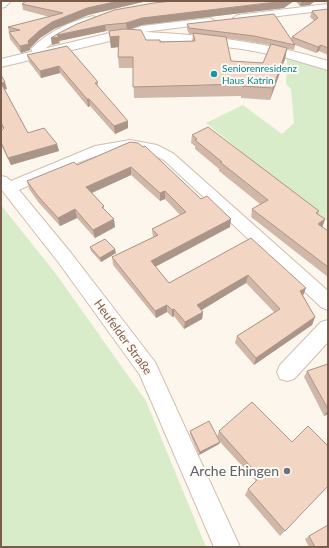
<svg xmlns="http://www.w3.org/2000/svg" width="329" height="548" viewBox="0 0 329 548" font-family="Lato,sans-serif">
<rect width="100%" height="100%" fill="#fdf6ec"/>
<!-- green -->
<g fill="#d8ecc9">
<path d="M287 58 328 71V222L206 123 243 105 282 134 294 123 291 89 286 84Z"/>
<path d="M1 205 56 274 146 401 206 547H1Z"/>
</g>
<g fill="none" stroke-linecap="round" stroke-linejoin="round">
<!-- minor casing -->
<g stroke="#d1beb0" stroke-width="2">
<g id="minor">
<path d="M328 4V10L238 21 233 18 238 15Z"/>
<path d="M93 16 98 19 97 21 67 33 43 50 45 53 43 55H35L31 49 33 47C50 31 71 21 93 16Z"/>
<path d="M210 18 215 21 214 23 144 32 125 38 119 35 121 33 142 26Z"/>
<path d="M130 140 157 145 174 154 328 291V310L321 307 164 160C153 155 142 148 129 149 97 150 50 176 19 190L71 253 155 362 240 547H214L140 375 59 263 1 189V176L6 177 11 181 95 146Z"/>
<path d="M328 320V342L294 379 287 381 280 379 277 372 280 365 321 322Z"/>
</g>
</g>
<!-- tertiary casing -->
<g stroke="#d1beb0" stroke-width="2">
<g id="tertiary">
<path d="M1 1H11L5 7 1 8Z"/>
<path d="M125 31C195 34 261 40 328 61V70L280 56 242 49 184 42 125 39 114 40 1 67V59L114 32Z"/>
</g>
</g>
<!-- minor -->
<use href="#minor" fill="#fff" fill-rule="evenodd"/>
<!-- tertiary -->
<use href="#tertiary" fill="#fff" fill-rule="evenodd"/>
</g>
<!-- wall -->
<g fill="#d1b7a8" fill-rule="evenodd">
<path d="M26 1H147L88 15 54 29 40 38 30 48V50L21 53 10 39 8 27 50 17 23 10 22 4Z"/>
<path d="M172 1 284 8 142 25 127 30 146 40 160 42 192 41 193 34H189L187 29V24L291 39 292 37 314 21 310 17 312 11 328 9V55L319 51 316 53 295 45 294 50 287 49 285 59 270 100 241 98V96L134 98 133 68H119L118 57V47L111 48 110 43 109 31 118 30 106 31 59 41 60 43 52 45 51 38ZM226 38 253 42 270 45 263 63 231 61Z"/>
<path d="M295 1H315L310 5 300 6Z"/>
<path d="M67 46 98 82V87L128 128 115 134 90 106 88 107 60 73 41 78 29 62 27 55Z"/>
<path d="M1 75 7 89H4L28 133 57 144 59 151 11 165 1 145V131L3 129 1 126Z"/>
<path d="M192 135 319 211 318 214 325 219 322 227 328 231V277L251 217 252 209 260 204 219 171V169L195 149V146L191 143Z"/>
<path d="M130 142 230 227 155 267 169 283 251 238 303 296 315 317 312 325 254 365 235 343 237 336 274 312 246 283 201 310 203 312 202 319 184 329 174 316 172 317 167 312 156 318 113 265 112 257 153 237 152 229 180 215 165 199 160 201 131 175 92 193 104 206V209L115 227 95 238 77 218 60 226 39 203 29 189 27 181 77 165Z"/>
<path d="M90 247 116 253 101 262 91 251Z"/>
<path d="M328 364V414L324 416 304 377 307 371Z"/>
<path d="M190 431 217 437 219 431 328 486 280 536 245 495 248 489 256 481 220 442 219 444 199 455 190 434Z"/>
<path d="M309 536 328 547H309L305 539Z"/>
</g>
<!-- shaded-wall -->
<g fill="#aa9588">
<path d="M119 1H147L88 15 54 29 40 38 30 48V50L21 53 20 46 28 41 39 31 52 22 87 8Z"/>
<path d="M285 1H294L284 8 142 25 127 30 126 23 142 18Z"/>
<path d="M301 1H315L310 5 300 6Z"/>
<path d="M105 25 106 31 59 41 60 43 52 45 51 38 57 35Z"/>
<path d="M119 36V47L111 48 110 37Z"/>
<path d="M321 45 319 51 316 53 318 47Z"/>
<path d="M287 48 285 59 270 100 273 88Z"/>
<path d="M59 66 60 73 41 78 40 71Z"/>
<path d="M5 82 7 89 3 90 1 83Z"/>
<path d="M87 99H89L90 106 88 107Z"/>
<path d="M128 121V128L115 134 114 126Z"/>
<path d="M57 144 59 151 11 165 8 158Z"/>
<path d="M131 167V175L87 195 86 187Z"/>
<path d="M165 191V199L160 201V193Z"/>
<path d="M75 209 77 218 60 226 58 218Z"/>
<path d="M114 219 115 227 95 238 93 230Z"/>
<path d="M231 219 230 227 151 269V261Z"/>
<path d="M325 219 322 228 318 224Z"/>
<path d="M115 249 116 253 101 262 100 258Z"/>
<path d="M248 275 246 283 197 313V305Z"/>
<path d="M306 288 303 296 297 299 300 291Z"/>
<path d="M167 305V312L156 318 155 311Z"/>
<path d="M174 309V316L172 317V310Z"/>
<path d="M203 312 202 319 184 329 185 322Z"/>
<path d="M315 317 312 325 254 365 256 358Z"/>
<path d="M328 410V414L324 416Z"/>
<path d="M220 442 219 444 199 455 200 452Z"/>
</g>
<!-- building -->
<g fill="#f3d5c3" stroke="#aa9588">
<path d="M26 1H119L87 8 52 22 39 31 28 41 29 44 20 46 9 32 20 30 8 27 63 13 22 4Z"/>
<path d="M172 1H285L142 18 126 23 105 25 57 35 59 37 51 38 59 33 77 24 114 10 154 3Z"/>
<path d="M328 9V48L321 45 318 47 292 37 318 18 312 11Z"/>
<path d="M274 14 295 45 254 36 189 28 187 24Z"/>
<path d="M124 29 141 30 146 40H160V42L195 41 193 33 226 37 231 61 263 63 271 44 287 48 273 88 242 86V84L133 87V57H118L119 36 110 37 109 31Z"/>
<path d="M67 46 98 82 95 83 128 121 114 126 89 99H87L59 66 40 71 27 55Z"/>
<path d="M1 75 5 82 1 83Z"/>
<path d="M1 83 28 133 44 128 57 144 8 158 1 142V131L4 128 1 123Z"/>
<path d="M208 127 319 211 316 213 325 219 318 224 328 231V267L252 209 268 200 220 162H222L195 140 197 139 192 135Z"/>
<path d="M130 142 138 143 143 147 145 146 201 199 207 196 231 219 151 261 169 283 251 238 306 288 300 291 315 317 256 358 237 336 280 309 248 275 197 305 203 312 185 322 174 309 172 310 167 305 155 311 112 257 158 235 152 229 186 212 165 191 160 193 131 167 86 187 104 206 102 207 114 219 93 230 75 209 58 218 37 195 27 181 74 162 77 165Z"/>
<path d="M105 239 115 249 100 258 90 247Z"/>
<path d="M328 364V409L307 371Z"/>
<path d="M252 402 292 442 308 426 328 446V486L285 531 248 489 260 477 219 431Z"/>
<path d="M209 421 220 442 200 452 190 431Z"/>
<path d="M328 525V547H315L309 536Z"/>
</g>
<!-- markers -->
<circle fill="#0f9aa8" stroke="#fffaf3" stroke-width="1.5" cx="214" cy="74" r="4"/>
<circle fill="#6b7280" stroke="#fffaf3" stroke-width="1.5" cx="287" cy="471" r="4"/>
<g text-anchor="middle" stroke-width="4" stroke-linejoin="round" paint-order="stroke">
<!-- far-culture labels -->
<g font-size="10" fill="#0d838f" stroke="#fffaf3" text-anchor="start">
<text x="222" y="72">Seniorenresidenz<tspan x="222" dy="12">Haus Katrin</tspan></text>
</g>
<!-- street labels -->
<g font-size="12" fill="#7a5c4d" stroke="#fffaf3">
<text transform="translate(123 337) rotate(54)" y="4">Heufelder Straße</text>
</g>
<!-- near-worship labels -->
<g font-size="14" fill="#5b616d" stroke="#fffaf3" text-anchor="end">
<text x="279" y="476">Arche Ehingen</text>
</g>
</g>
<!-- border -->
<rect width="329" height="548" fill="none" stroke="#7a5c4d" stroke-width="4"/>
</svg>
